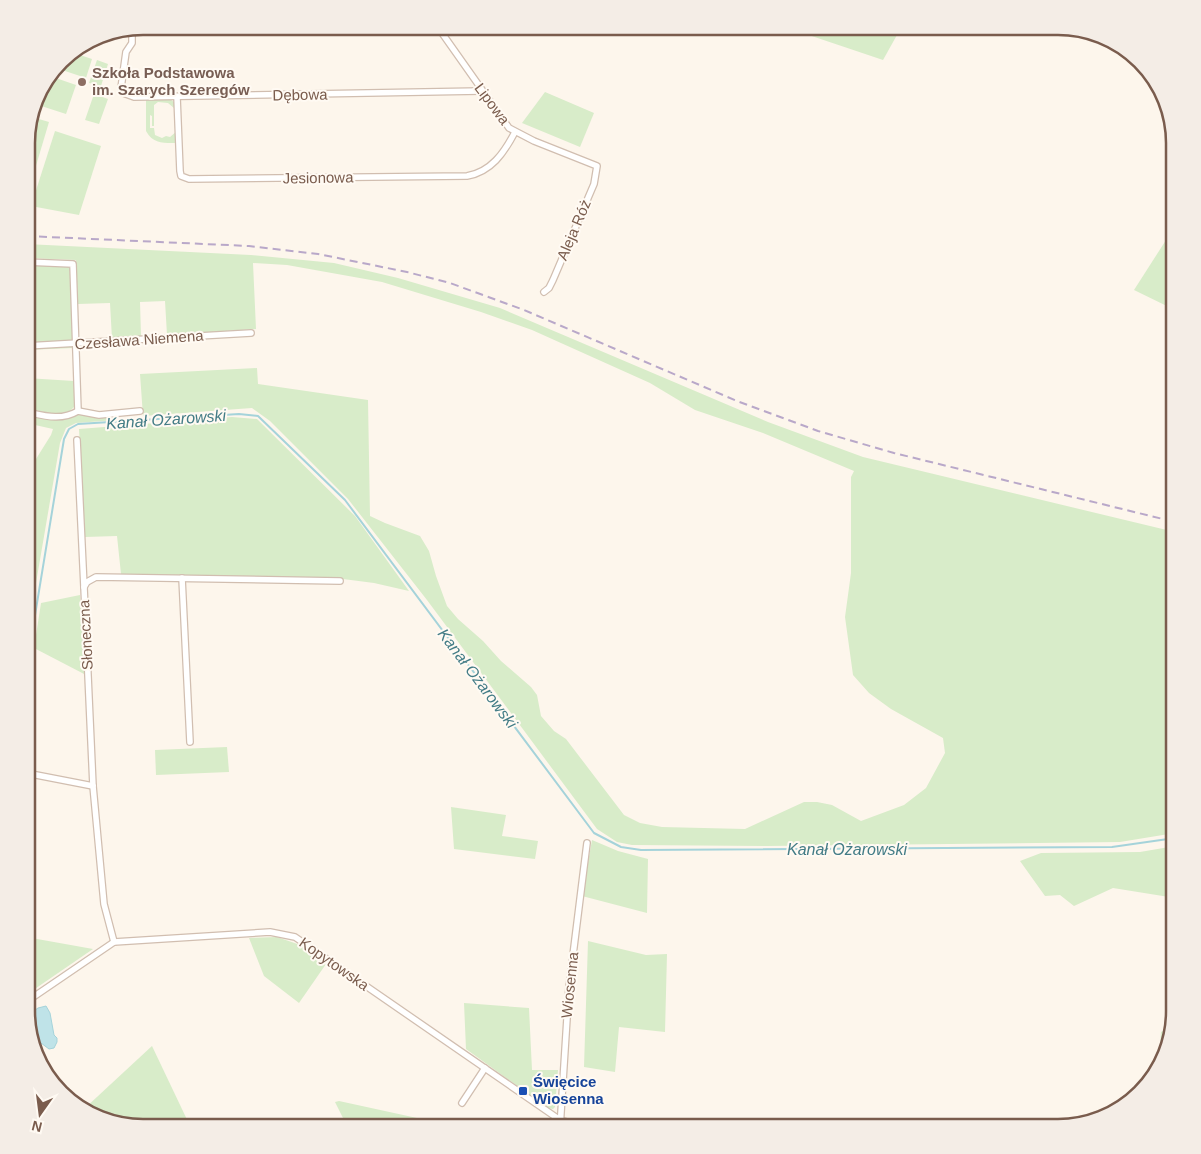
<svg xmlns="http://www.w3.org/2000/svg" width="1201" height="1154" viewBox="0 0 1201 1154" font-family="Helvetica,sans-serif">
<rect width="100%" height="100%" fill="#fdf6ec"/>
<!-- green -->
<g fill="#d8ecc9">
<path d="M782 26H902L883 60Z"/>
<path d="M71 52 92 59 86 78 56 68 66 56Z"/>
<path d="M97 60 108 64 101 86 89 83Z"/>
<path d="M50 76 76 85 66 114 35 104 38 91Z"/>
<path d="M545 92 594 113 580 147 522 123Z"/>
<path d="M94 94 108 99 99 124 85 120Z"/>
<path d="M146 99H170L175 103 177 129H175L174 108 168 103 158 102 154 105V126H152V116L150 115V128H154L155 135 162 138 166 136 170 137 177 131V143C164 143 153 144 146 131Z"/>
<path d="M32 117 49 122 27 196V135Z"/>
<path d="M55 131 101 146 79 215 31 206Z"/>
<path d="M1175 226V310L1134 290Z"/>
<path d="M26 244 251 255 334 263 398 278 500 308 768 422 863 457 1175 532V833L1120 842 767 846 632 845 617 842 597 829 427 600 348 499 270 421 252 408 143 416 140 374 257 368 258 384 368 400 370 516 385 523 420 536 429 551 436 576 447 606 458 619 483 641 501 661 531 687 537 695 541 716 554 731 566 739 624 815 640 823 662 827 745 829 804 802H817L832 805 861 821 904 805 926 788 945 753 943 738 891 709 869 693 853 675 845 617 851 573V477L854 471 763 433 695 410 650 383 532 330 481 312 382 282 287 265 253 263 256 329 167 335 165 301 140 302 141 336 112 339 110 303 78 304 76 260 26 258Z"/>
<path d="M26 265 69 267 72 270 73 348 26 350Z"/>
<path d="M26 378 74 381V407L69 412 53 414 26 408Z"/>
<path d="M26 413 56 420 65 419 77 414 90 416H114L116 420 76 423 66 428 60 443 30 618 26 617V475L51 435 53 429 26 423Z"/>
<path d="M232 417 257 419 355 516 409 591 374 583 343 579 121 574 117 536 85 537 79 429Z"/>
<path d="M80 595 86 675 34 648 41 603Z"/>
<path d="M227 747 229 772 156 775 155 750Z"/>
<path d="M451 807 506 815 502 836 538 841 535 859 454 849Z"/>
<path d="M592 840 618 851 648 859 647 913 582 896Z"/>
<path d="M1175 846V901L1169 897 1113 888 1074 906 1060 895 1045 896 1020 861 1041 853 1140 852Z"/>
<path d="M26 937 93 949 26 995Z"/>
<path d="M277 937 306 947 326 964 299 1003 264 976 249 938Z"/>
<path d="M588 941 646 955 667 954 665 1032 619 1027 615 1072 584 1067Z"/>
<path d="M464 1003 529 1008 532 1070H558L555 1107 553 1109 548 1108 466 1049Z"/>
<path d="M1172 1026 1166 1056 1159 1065 1161 1032Z"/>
<path d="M152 1046 191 1128H143L98 1119 84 1109Z"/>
<path d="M339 1101 417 1118H550L554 1121 557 1128H348L335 1102Z"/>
</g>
<!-- water -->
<path fill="#bfe3e8" stroke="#a5d3da" d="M46 1006 50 1013 54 1035 57 1038V1042L54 1048 49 1049 41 1043H36L33 1045 27 1016 38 1008Z"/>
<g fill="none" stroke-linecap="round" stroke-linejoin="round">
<!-- stream -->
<path stroke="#a5d3da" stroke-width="2" d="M26 670 64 439 69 429 78 424 239 414 258 416 345 500 594 833 621 847 641 850 1112 847 1175 838"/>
<!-- river -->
<path stroke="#bfe3e8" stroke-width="11" d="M1107 38 1111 40"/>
<!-- minor casing -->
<g stroke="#d1beb0" stroke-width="8">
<g id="minor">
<path d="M437 26 509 128 534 141 597 166 594 184 553 280 549 288 544 292"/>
<path d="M132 28V43L126 52 121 88 123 93 134 97 481 91"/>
<path d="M177 97 180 171 181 176 189 179 467 176C491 172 504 153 515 132"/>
<path d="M26 262 73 264 78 411"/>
<path d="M26 346 251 333"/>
<path d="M26 412C45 416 61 421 78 411L99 415 140 411"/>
<path d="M77 440 84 587"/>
<path d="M182 578 190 742"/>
<path d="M26 773 93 786"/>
<path d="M114 942 104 904 93 786 84 587 87 582 96 577 340 581"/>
<path d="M26 1002 114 942 270 932 295 937 560 1120 590 1128"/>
<path d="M462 1103 485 1068"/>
<path d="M560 1128 569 987 587 843"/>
</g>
</g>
<!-- minor -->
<use href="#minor" stroke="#fff" stroke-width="5.5"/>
<!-- rail -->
<path stroke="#b9a8c9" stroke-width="2" stroke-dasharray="8 5" stroke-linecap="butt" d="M26 236 249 246 318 254 407 272 450 283 524 310 737 401 818 431 894 453 1175 522"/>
</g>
<!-- markers -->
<circle fill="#8d6e63" stroke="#fffaf3" stroke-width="2" cx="82" cy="82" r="5"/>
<rect fill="#1a4fb4" stroke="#fffaf3" stroke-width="2" x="518" y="1086" width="10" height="10" rx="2.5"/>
<g text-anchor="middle" stroke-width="4" stroke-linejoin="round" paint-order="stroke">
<!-- education labels -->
<g font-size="15" font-weight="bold" fill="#785e54" stroke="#fffaf3" text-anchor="start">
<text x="92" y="78">Szkoła Podstawowa<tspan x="92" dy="17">im. Szarych Szeregów</tspan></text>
</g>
<!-- street labels -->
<g font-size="15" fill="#7a5c4d" stroke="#fffaf3">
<text transform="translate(300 95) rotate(-1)" y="5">Dębowa</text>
<text transform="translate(492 104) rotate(53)" y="5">Lipowa</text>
<text transform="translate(318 178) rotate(-1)" y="5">Jesionowa</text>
<text transform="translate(574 230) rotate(-67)" y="5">Aleja Róż</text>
<text transform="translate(139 340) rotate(-4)" y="5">Czesława Niemena</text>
<text transform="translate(86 635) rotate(-93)" y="5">Słoneczna</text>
<text transform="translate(334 964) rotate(35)" y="5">Kopytowska</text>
<text transform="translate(570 985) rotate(-84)" y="5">Wiosenna</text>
</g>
<!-- transit labels -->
<g font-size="15" font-weight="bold" fill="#164399" stroke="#fffaf3" text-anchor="start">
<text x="533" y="1087">Święcice<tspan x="533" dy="17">Wiosenna</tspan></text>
</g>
<!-- water labels -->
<g font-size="16" font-style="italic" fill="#437c86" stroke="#fffaf3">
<text transform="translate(166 419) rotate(-4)" y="6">Kanał Ożarowski</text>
<text transform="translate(478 678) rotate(53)" y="6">Kanał Ożarowski</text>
<text x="847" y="855">Kanał Ożarowski</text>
</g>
</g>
<!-- crop -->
<path d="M0 0H1201V1154H0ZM143 35H1058A108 108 0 0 1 1166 143V1011A108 108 0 0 1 1058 1119H143A108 108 0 0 1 35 1011V143A108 108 0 0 1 143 35Z" fill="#f4ede6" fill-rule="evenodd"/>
<path fill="none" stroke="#7a5c4d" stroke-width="2.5" d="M143 35H1058A108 108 0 0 1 1166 143V1011A108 108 0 0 1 1058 1119H143A108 108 0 0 1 35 1011V143A108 108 0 0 1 143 35Z"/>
<!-- north arrow -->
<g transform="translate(40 1114) rotate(194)" stroke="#fffaf3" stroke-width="4" paint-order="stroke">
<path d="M0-4L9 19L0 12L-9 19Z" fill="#7a5c4d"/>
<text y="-8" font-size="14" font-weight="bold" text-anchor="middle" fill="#7a5c4d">N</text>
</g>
</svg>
